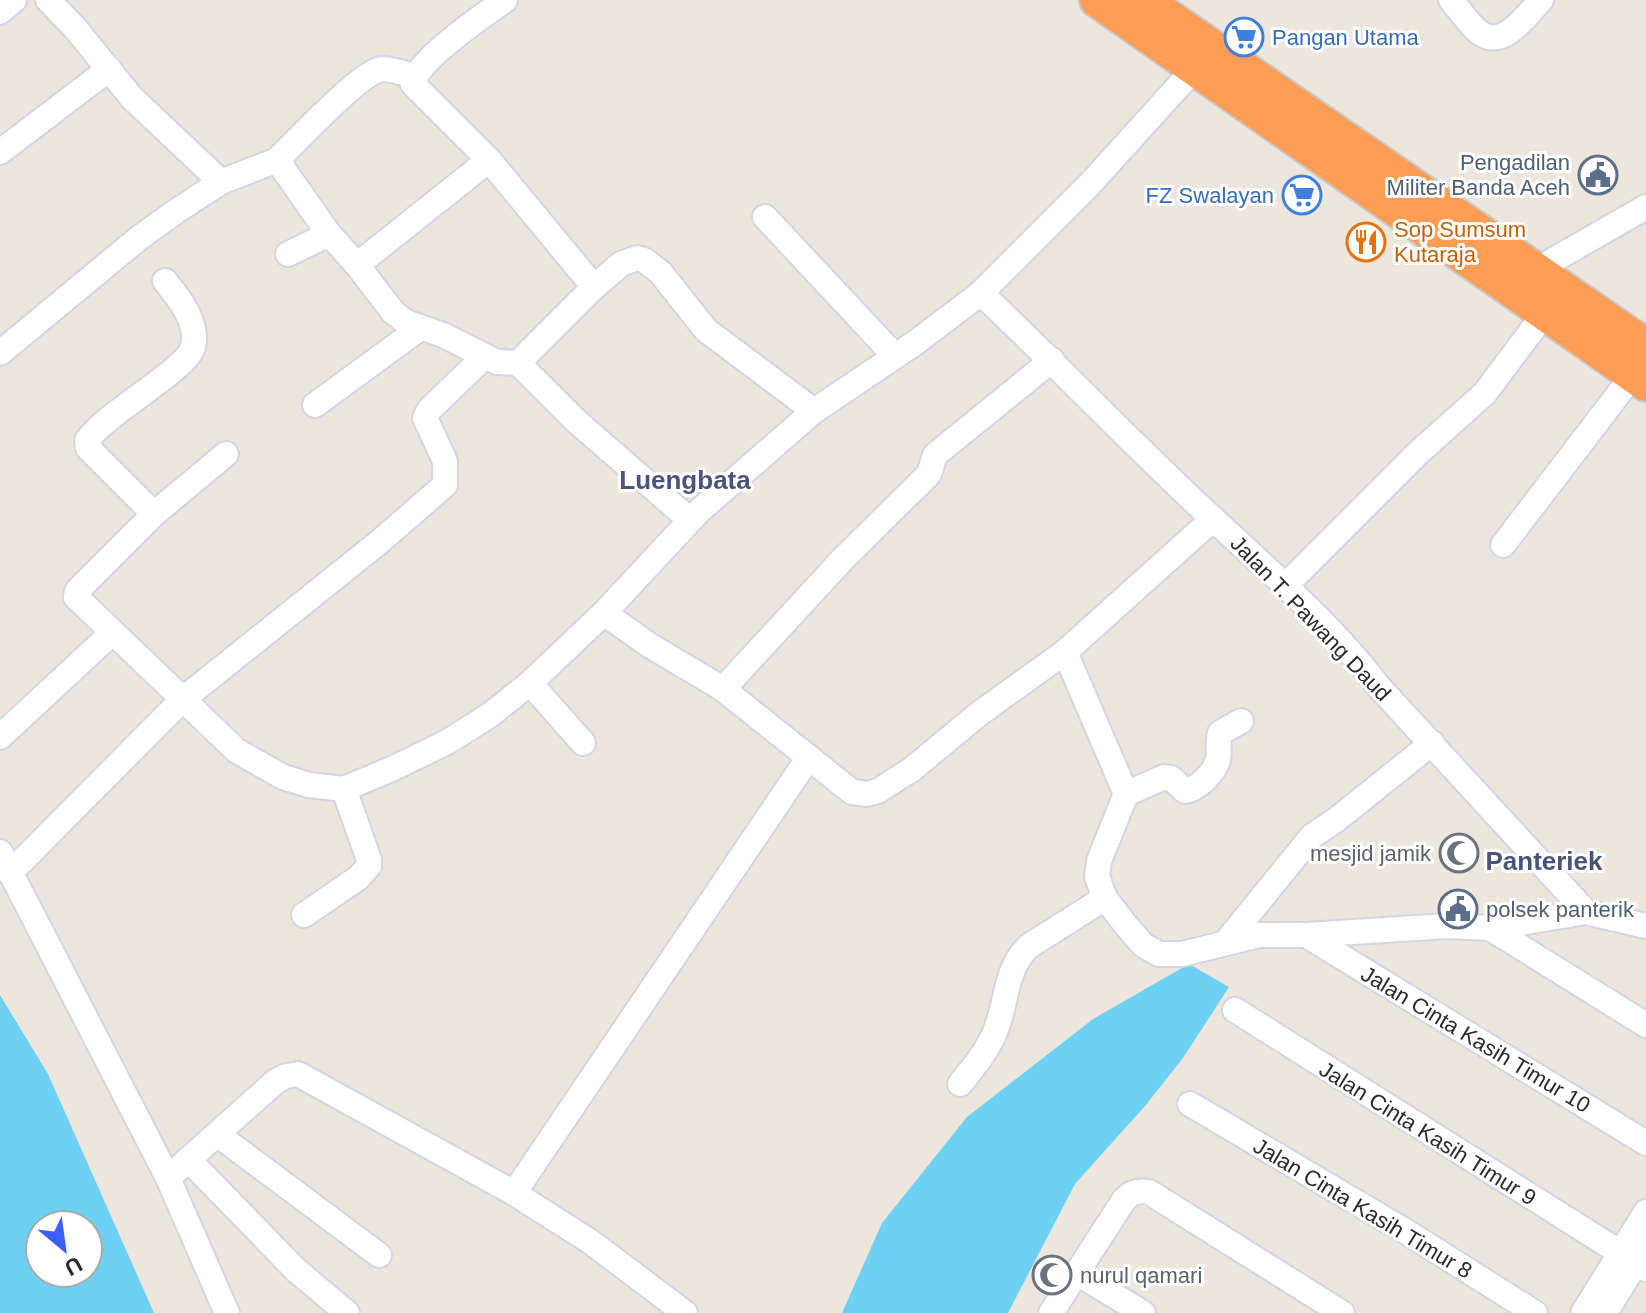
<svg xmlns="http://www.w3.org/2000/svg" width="1646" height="1313" viewBox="0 0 1646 1313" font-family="Helvetica,sans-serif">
<rect width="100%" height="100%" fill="#ede6dc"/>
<!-- water -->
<g fill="#6cd1f2" fill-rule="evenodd">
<path d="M1189 964 1229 987 1183 1058 1145 1106 1075 1184 1008 1313H842L882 1223 967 1117 1093 1019Z"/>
<path d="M0 995 48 1074 154 1313H0ZM88 1225V1273H40V1225Z"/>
</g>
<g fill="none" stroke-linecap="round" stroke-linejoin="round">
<!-- minor casing -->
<g stroke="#d2d5e4" stroke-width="28">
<g id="minor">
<path d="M48 0 75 28 132 98 221 182"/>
<path d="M1451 0C1460 10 1469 25 1480 33 1504 50 1527 14 1541 0"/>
<path d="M0 12 14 0"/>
<path d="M0 152 109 69"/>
<path d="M277 160C298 140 354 79 378 70 388 67 405 74 415 76"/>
<path d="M489 160 357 265 393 312 406 322 443 335 497 362 518 363 594 287 489 160 413 84C417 60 484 15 505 0"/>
<path d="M765 217 894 355"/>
<path d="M288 254 329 234 357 265"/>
<path d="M1536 270 1646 207"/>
<path d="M594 287 621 264 637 258 644 260 660 272 706 330 814 411"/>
<path d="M981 293C1059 367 1133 445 1212 518 1270 572 1331 624 1379 687L1586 912 1646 926"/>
<path d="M0 353 139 238 178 210 221 182 277 160 329 234"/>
<path d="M518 363 575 420 690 520"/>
<path d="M315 405 420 328"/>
<path d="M226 454 154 514 77 591 76 597 237 751 283 777 309 785 344 789 396 767 449 741 490 715 530 683 604 613 698 512 814 411 915 343 981 293 1089 185 1195 68"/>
<path d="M154 514 88 448 87 441C105 413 187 370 193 347 199 323 179 298 165 281"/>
<path d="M1503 545 1633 375"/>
<path d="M1286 585 1418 453 1485 393 1545 313"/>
<path d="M604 613 649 645 723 689 852 792 867 794 878 791 911 770 980 713 1065 652 1213 519"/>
<path d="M1065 652 1126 794 1099 861 1097 877 1105 898 1125 924 1143 945 1159 954H1182L1259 935H1306L1448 926 1490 928 1586 912"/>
<path d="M530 683 583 743"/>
<path d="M723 689 842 560 929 474 935 455 1052 360"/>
<path d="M0 737 112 633"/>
<path d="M1126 794 1164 777 1171 778 1185 791C1198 789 1214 773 1218 760 1220 751 1217 742 1220 733L1241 721"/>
<path d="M0 852 168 1178 227 1313"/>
<path d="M10 873 182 700 378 543 445 485V461L425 418 429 410 484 357"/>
<path d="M304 915 358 878 369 866V860L344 789"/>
<path d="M1490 928 1646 1025"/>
<path d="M1306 935 1646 1143"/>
<path d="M1226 942 1312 836 1336 820 1432 743"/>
<path d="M1235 1010 1646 1269"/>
<path d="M960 1084C974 1067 987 1051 995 1032 1008 1001 1004 970 1029 946L1105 898"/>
<path d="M1190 1104 1405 1231 1535 1313"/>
<path d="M218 1135 379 1255"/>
<path d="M188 1159 296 1270 347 1313"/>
<path d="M168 1178 276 1081 286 1076 298 1074 514 1193 591 1242 685 1313"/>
<path d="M514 1193 809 757"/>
<path d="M1077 1273 1143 1313"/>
<path d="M1051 1313 1124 1200C1131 1192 1138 1190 1149 1192L1342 1313"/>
<path d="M1583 1313 1646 1212"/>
<path d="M1605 1313 1646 1247"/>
</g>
</g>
<!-- highway casing -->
<g stroke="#c8c8c8" stroke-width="38">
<g id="highway">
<path d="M1097 0 1646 384"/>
<path d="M1144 0 1646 346"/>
</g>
</g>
<!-- minor -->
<use href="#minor" stroke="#fff" stroke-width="24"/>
<!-- highway -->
<use href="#highway" stroke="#ff9c56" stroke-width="34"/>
</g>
<!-- icons -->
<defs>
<g id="supermarket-ring" transform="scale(2)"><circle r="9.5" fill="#fff" stroke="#3f7fe0" stroke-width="1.5"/><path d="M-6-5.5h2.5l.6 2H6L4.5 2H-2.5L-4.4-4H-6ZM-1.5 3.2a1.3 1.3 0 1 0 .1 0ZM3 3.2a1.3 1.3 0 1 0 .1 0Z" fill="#3f7fe0"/></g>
<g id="civic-ring" transform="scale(2)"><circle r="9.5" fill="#fff" stroke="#5c6f8a" stroke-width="1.5"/><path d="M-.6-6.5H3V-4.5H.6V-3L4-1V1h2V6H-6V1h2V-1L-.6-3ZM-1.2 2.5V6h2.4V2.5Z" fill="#5c6f8a"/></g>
<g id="restaurant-ring" transform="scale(2)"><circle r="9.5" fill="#fff" stroke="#e8710a" stroke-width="1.5"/><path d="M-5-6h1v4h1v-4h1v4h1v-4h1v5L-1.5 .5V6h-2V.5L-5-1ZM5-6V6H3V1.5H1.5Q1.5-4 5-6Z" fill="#e8710a"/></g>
<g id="mosque-ring" transform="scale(2)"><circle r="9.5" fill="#fff" stroke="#6b7280" stroke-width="1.5"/><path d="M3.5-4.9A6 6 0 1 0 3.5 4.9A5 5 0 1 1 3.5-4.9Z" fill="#6b7280"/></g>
</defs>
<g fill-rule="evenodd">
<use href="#supermarket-ring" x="1244" y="37"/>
<use href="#civic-ring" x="1598" y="175"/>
<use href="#supermarket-ring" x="1302" y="195"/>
<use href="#restaurant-ring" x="1366" y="242"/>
<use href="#mosque-ring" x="1459" y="853"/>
<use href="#civic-ring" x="1458" y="909"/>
<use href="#mosque-ring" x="1052" y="1275"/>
</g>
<g text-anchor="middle" stroke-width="6" stroke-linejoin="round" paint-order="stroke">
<!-- shop labels -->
<g font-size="22" fill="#366cbe" stroke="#fff" text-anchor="start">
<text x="1272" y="45">Pangan Utama</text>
<text x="1274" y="203" text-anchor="end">FZ Swalayan</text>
</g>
<!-- service labels -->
<g font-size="22" fill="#4e5e75" stroke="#fff" text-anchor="end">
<text x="1570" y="170">Pengadilan<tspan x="1570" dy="25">Militer Banda Aceh</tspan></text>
<text x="1486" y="917" text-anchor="start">polsek panterik</text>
</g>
<!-- food labels -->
<g font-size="22" fill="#c56008" stroke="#fff" text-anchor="start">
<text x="1394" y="237">Sop Sumsum<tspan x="1394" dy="25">Kutaraja</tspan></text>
</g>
<!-- street labels -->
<g font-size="22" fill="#2b2b2b" stroke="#fff">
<text transform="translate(1311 618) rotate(46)" y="8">Jalan T. Pawang Daud</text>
<text transform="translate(1476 1039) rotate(31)" y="8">Jalan Cinta Kasih Timur 10</text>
<text transform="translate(1428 1133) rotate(32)" y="8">Jalan Cinta Kasih Timur 9</text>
<text transform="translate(1363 1208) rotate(31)" y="8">Jalan Cinta Kasih Timur 8</text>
</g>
<!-- worship labels -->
<g font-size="22" fill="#5b616d" stroke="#fff" text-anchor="end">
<text x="1431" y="861">mesjid jamik</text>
<text x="1080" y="1283" text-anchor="start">nurul qamari</text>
</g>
<!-- quarter labels -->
<g font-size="26" font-weight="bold" fill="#49547d" stroke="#fff">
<text x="685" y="489">Luengbata</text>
<text x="1544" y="870">Panteriek</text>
</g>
</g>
<!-- north arrow -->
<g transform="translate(64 1249) rotate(151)"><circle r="38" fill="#ffffff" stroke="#aaaaaa" stroke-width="2"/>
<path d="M0-6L14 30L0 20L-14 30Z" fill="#3861ff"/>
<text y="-12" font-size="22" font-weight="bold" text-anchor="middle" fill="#2b2b2b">U</text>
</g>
</svg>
